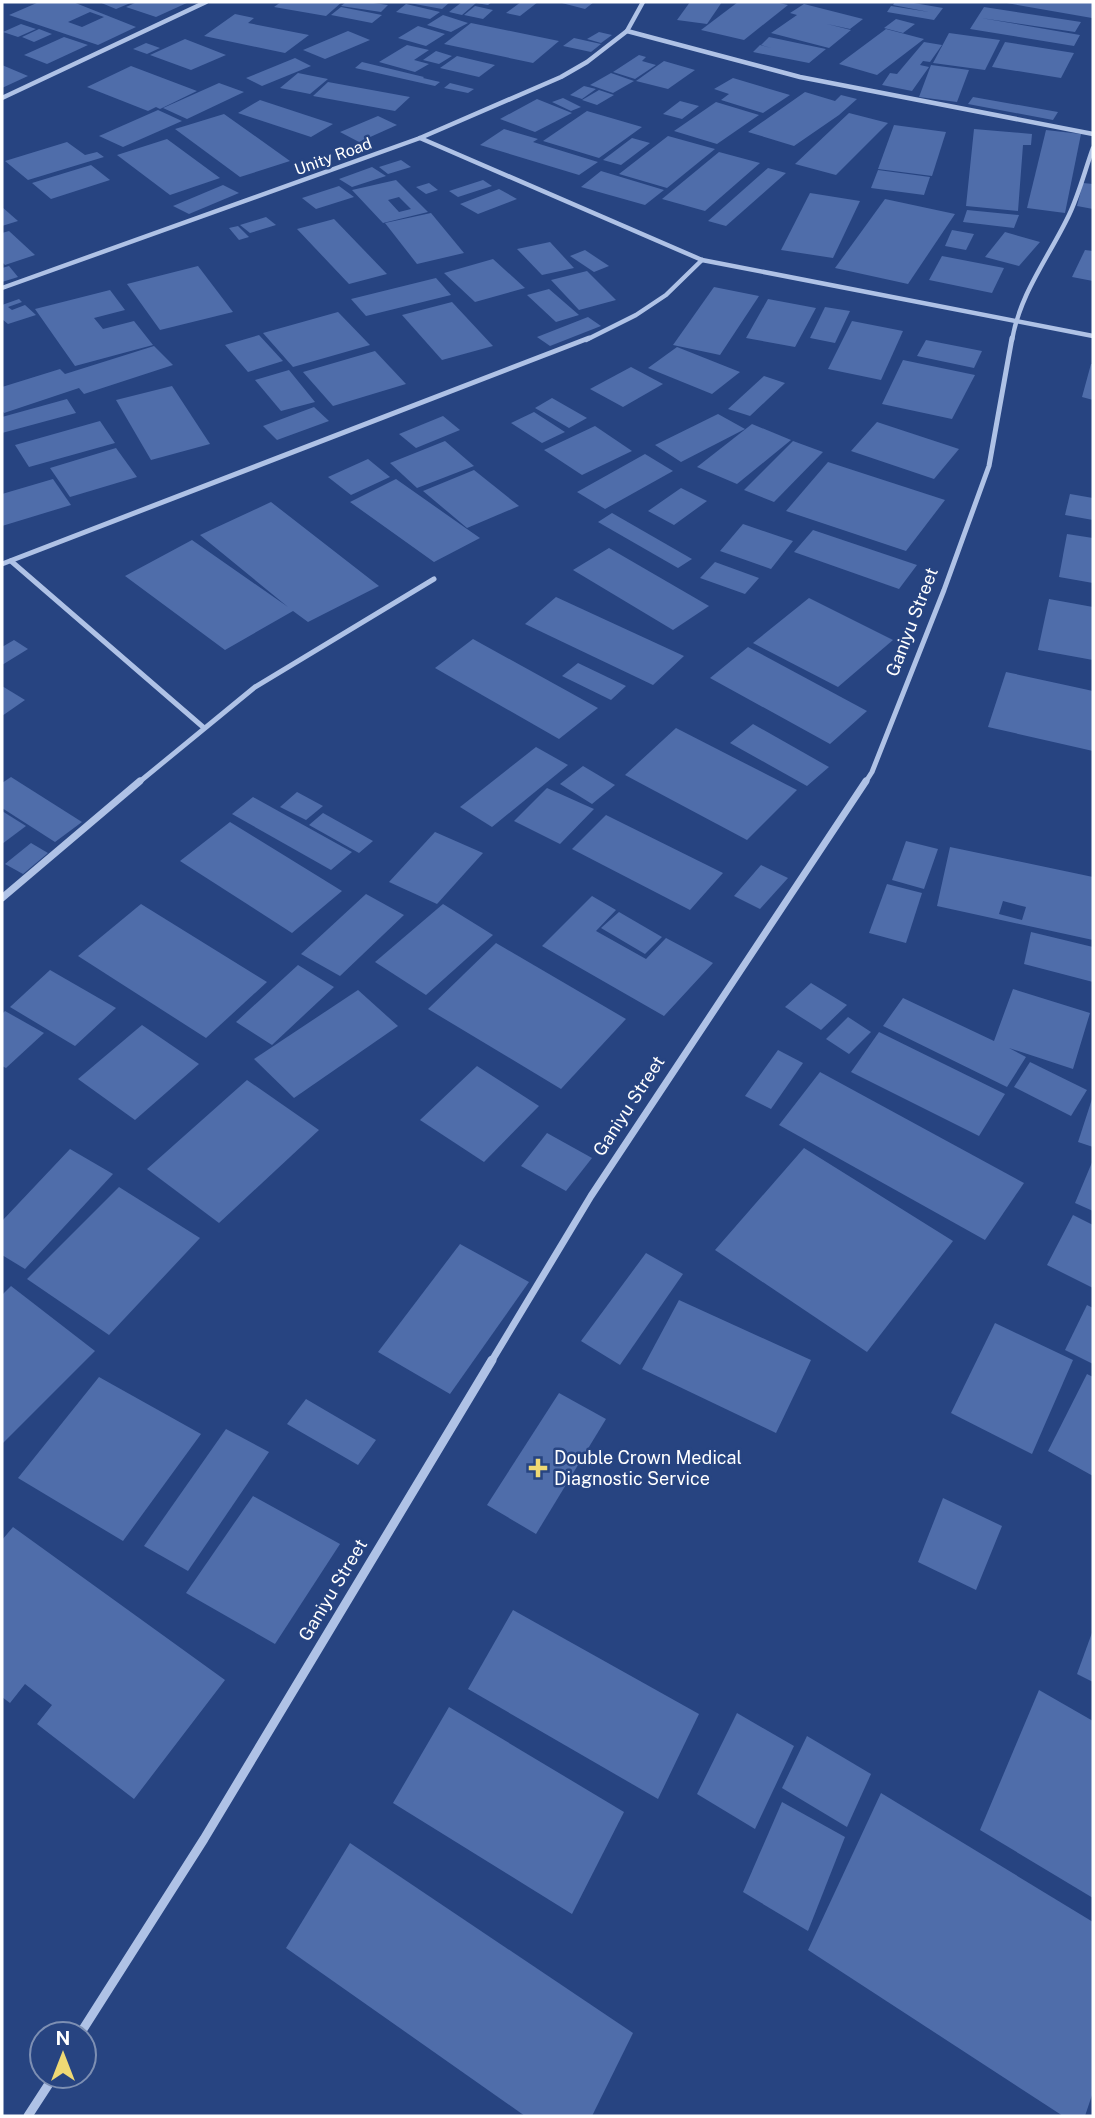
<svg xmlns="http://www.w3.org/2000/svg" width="1095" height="2118" viewBox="0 0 1095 2118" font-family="'Public Sans',sans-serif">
<rect width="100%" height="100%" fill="#274481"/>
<!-- building -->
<g fill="#4f6daa" fill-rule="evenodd">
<path d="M39 2H73L136 27 98 45 9 15ZM90 12 104 17 82 27 68 22Z"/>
<path d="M99 2H133L116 9Z"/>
<path d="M137 2H189L156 17 126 7Z"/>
<path d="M281 2H342L326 16 274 7Z"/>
<path d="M346 2H366L388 5 381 12 341 6Z"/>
<path d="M404 2H450L442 9Z"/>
<path d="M462 2H492L488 5 476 3 462 15 449 12Z"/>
<path d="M521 2H538L520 16 506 13Z"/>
<path d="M558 2H594L585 9Z"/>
<path d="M690 2H722L707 24 677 20Z"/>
<path d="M738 2H775L788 5 744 40 701 30Z"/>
<path d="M895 2H908L943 8 934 20 887 12 891 6 929 12 893 5Z"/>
<path d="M1001 2H1093V16L1092 18Z"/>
<path d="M406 4 440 12 430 19 396 12Z"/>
<path d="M804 4 863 19 850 29 827 24 851 30 829 48 771 33 797 15 790 13Z"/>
<path d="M475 6 493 10 483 19 464 15Z"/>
<path d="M341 7 382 15 372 23 331 15Z"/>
<path d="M984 7 1081 22 1075 32 981 18 1080 35 1074 46 970 29Z"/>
<path d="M235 14 254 18 248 23 309 35 285 53 204 36Z"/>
<path d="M443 15 468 23 451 32 427 25Z"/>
<path d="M896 19 915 24 903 33 884 28Z"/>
<path d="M471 23 559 41 533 63 444 44Z"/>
<path d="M21 24 36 29 18 37 3 32Z"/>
<path d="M418 26 445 34 426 46 398 38Z"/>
<path d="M39 29 52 34 34 42 22 37Z"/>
<path d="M886 29 924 39 877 75 839 64Z"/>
<path d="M348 31 370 40 325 59 303 50Z"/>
<path d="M599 32 612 35 601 43 587 39Z"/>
<path d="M949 33 1000 40 985 70 933 63Z"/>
<path d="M64 37 88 45 47 64 24 55Z"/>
<path d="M769 37 826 49 809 63 753 52 760 45 771 48 761 45Z"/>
<path d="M574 38 601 44 591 52 563 46Z"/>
<path d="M185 39 226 55 191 70 150 55Z"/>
<path d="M924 42 942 45 930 62 923 61 920 65 929 67 912 91 882 85 890 73 897 74Z"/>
<path d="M1005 42 1074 53 1061 78 992 67Z"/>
<path d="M146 43 160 48 147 54 133 49Z"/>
<path d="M407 45 429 50 414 60 429 64 415 72 379 62Z"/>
<path d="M436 51 452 56 439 64 423 60Z"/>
<path d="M639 55 646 57 642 61 656 65 635 79 613 72Z"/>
<path d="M457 56 495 65 479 77 440 68Z"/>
<path d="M295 58 311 66 262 86 246 78Z"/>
<path d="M664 61 695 70 668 89 636 81Z"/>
<path d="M362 62 424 77 423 78 440 82 435 86 355 68Z"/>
<path d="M2 65 28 76 2 88Z"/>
<path d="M931 65 969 70 957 102 919 97Z"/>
<path d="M131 66 197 91 160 109 156 107 148 111 87 87Z"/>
<path d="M298 73 328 79 310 94 280 88Z"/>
<path d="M611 73 634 81 613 93 590 85Z"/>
<path d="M733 78 790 95 763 113 721 100 729 94 714 89Z"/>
<path d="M328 82 410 97 395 111 313 96Z"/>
<path d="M219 83 244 92 187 119 163 108Z"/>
<path d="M450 83 474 89 468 93 444 88Z"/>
<path d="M584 86 596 89 582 99 570 95Z"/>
<path d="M599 90 614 95 597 105 582 100Z"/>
<path d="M805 92 835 101 841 95 857 99 839 115 794 146 748 132Z"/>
<path d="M973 97 1058 112 1053 120 968 104Z"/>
<path d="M563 98 581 107 571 111 552 102Z"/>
<path d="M537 99 572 113 535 132 500 119Z"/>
<path d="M260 100 333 124 311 137 238 113Z"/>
<path d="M680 101 699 106 682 119 663 114Z"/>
<path d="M716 102 759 115 717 144 674 131Z"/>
<path d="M158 110 182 121 123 147 99 136Z"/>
<path d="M587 111 642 127 599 158 543 141Z"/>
<path d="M849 113 888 123 836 175 795 164Z"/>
<path d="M224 114 290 161 240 177 175 129Z"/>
<path d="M378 116 397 125 359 142 340 132Z"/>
<path d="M894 125 946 132 932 176 878 169Z"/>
<path d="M504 129 538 139 533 142 598 162 579 175 480 145Z"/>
<path d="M974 129 1032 134 1031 145H1023L1018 211 966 206Z"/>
<path d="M1046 130 1081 134 1065 213 1027 208Z"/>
<path d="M668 136 715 149 667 188 619 174Z"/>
<path d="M632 138 650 143 621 165 603 160Z"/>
<path d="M167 139 220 178 170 195 117 155Z"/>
<path d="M67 142 85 155 97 152 104 157 28 180 5 161Z"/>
<path d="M719 152 760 163 705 211 662 199Z"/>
<path d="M401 160 411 167 388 174 379 167Z"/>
<path d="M91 165 110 180 51 199 32 183Z"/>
<path d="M372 167 386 176 352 187 339 179Z"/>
<path d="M768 168 786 173 726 226 708 221Z"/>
<path d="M878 170 930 177 924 195 871 188Z"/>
<path d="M601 171 664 190 645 205 581 187Z"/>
<path d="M396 180 428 212 383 223 352 190ZM399 197 411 209 399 212 388 200Z"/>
<path d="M483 180 492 186 458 197 449 191Z"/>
<path d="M429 183 438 190 426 194 416 187Z"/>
<path d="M1083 183 1093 184V209L1077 206Z"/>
<path d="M223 185 239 193 189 214 173 206Z"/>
<path d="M339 186 354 197 316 209 302 198Z"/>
<path d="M499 189 517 199 478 214 460 204Z"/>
<path d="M810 193 860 201 833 258 781 250Z"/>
<path d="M885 199 955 214 908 284 835 268Z"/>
<path d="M2 207 18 221 2 226Z"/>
<path d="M967 210 1019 215 1014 228 963 222Z"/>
<path d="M431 213 464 253 417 264 385 223Z"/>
<path d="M266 217 276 225 250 233 240 225Z"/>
<path d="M334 219 387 274 349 284 297 229Z"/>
<path d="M238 226 249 237 239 240 229 228Z"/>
<path d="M952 230 974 234 966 250 945 246Z"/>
<path d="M9 231 35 255 5 265 2 262V233Z"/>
<path d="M1005 232 1040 242 1019 266 985 257Z"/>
<path d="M550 242 574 268 542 275 517 249Z"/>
<path d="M585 250 609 266 594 272 570 256Z"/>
<path d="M1085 250 1093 251V281L1072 277Z"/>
<path d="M942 256 1004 268 992 293 929 280Z"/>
<path d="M493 259 525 288 475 302 444 273Z"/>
<path d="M9 266 18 277 2 282V268Z"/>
<path d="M198 266 233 312 160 330 127 284Z"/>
<path d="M587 271 616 300 579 310 551 280Z"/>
<path d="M436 278 451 295 366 316 351 299Z"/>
<path d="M714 287 759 296 720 355 673 345Z"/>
<path d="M549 289 579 315 556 322 527 295Z"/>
<path d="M110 290 125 310 94 318 103 329 134 321 153 345 75 366 35 309Z"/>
<path d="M19 299 22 302 8 307 12 310 25 305 36 315 8 324 2 319V305Z"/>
<path d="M768 299 816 308 795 347 746 338Z"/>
<path d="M452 302 493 346 442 360 402 315Z"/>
<path d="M825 307 850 311 835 343 810 338Z"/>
<path d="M338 312 370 345 293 367 263 333Z"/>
<path d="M588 317 601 326 550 346 537 337Z"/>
<path d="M852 321 903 331 881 380 828 369Z"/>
<path d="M259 335 283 361 248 372 225 345Z"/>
<path d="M926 340 982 351 974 368 917 356Z"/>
<path d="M154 346 173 365 84 394 79 388 4 413 2 410V387L60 369 65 374Z"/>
<path d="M677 347 740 372 712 394 648 368Z"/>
<path d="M375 351 406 384 333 406 303 372Z"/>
<path d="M903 360 975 375 952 419 882 404Z"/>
<path d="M1091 364H1093V400L1082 397Z"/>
<path d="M631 367 663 384 623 407 590 389Z"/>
<path d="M289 370 315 402 281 411 255 380Z"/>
<path d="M764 376 785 383 750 416 728 409Z"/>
<path d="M172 386 210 444 151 460 116 400Z"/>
<path d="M552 398 587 418 569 428 535 408Z"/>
<path d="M67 399 76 413 2 433V417Z"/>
<path d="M314 407 329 421 277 440 263 426Z"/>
<path d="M534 412 565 432 542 443 511 423Z"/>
<path d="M718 414 745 429 681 462 655 445Z"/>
<path d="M443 416 460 430 416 448 399 434Z"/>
<path d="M100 421 115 443 29 467 15 445Z"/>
<path d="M877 422 959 449 934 479 851 451Z"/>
<path d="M752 424 791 440 737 484 697 467Z"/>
<path d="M595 426 632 451 582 475 544 450Z"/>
<path d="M445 441 474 466 417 488 390 463Z"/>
<path d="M793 441 823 452 774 502 744 490Z"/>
<path d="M116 448 137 477 70 497 50 468Z"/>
<path d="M645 454 673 471 605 509 577 492Z"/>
<path d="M368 459 390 477 351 495 328 477Z"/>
<path d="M828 462 945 500 906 551 786 511Z"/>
<path d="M474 470 519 506 467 528 423 491Z"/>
<path d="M53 479 71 505 2 526V494Z"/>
<path d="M396 479 467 529 480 538 434 562 350 502Z"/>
<path d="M681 488 707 501 674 525 648 511Z"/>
<path d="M1070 494 1093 498V520L1065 515Z"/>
<path d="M271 502 379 586 308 622 293 611 225 650 125 576 192 540 288 607 200 535Z"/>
<path d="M612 513 692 559 678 568 598 522Z"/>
<path d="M743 524 793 541 771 569 720 551Z"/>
<path d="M813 530 917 565 899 589 794 552Z"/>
<path d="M1067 534 1093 538V583L1059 577Z"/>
<path d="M609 548 709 606 673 630 573 570Z"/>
<path d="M715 562 759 578 745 594 700 578Z"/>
<path d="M556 597 684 656 653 685 525 624Z"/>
<path d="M809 598 893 640 838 687 753 643Z"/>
<path d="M1049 599 1093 607V660L1038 650Z"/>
<path d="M473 639 598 708 559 739 435 668Z"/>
<path d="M14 640 28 649 2 665V647Z"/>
<path d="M748 647 867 711 830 744 710 678Z"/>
<path d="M578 663 626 686 611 700 562 676Z"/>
<path d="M1006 672 1093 691V751L988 727Z"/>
<path d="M2 686 25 700 2 716Z"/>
<path d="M753 724 829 767 807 786 730 743Z"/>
<path d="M676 728 797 790 747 840 625 775Z"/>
<path d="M536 747 568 765 492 827 460 807Z"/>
<path d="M583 766 615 785 592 804 560 784Z"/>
<path d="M11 777 82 822 55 842 2 808V783Z"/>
<path d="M547 788 594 809 560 844 514 821Z"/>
<path d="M297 792 323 806 306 820 280 807Z"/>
<path d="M253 797 352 852 331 870 232 814Z"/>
<path d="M2 811 26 826 2 844Z"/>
<path d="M323 813 373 841 359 853 309 825Z"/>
<path d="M606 815 723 873 690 910 572 849Z"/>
<path d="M230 822 342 891 292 933 180 861Z"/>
<path d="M435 832 483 853 437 904 389 882Z"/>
<path d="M906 841 938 849 924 889 892 880Z"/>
<path d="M31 843 48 853 23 874 5 864Z"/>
<path d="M950 847 1093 877V940L937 906ZM1003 901 1026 907 1022 920 999 914Z"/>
<path d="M761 865 788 878 760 909 734 896Z"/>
<path d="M887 884 922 893 906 943 869 933Z"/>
<path d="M366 894 404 915 340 976 301 954Z"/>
<path d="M592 896 616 910 596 931 646 959 666 938 713 963 664 1016 542 946Z"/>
<path d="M141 904 267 982 206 1038 78 956Z"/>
<path d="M443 904 493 935 426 995 375 962Z"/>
<path d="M619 912 662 937 645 954 601 928Z"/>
<path d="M1031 932 1093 947V982L1024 964Z"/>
<path d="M496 943 626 1019 561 1089 428 1009Z"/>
<path d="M298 965 334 987 272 1045 236 1022Z"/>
<path d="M50 970 116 1008 75 1046 10 1007Z"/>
<path d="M811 983 847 1005 821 1030 785 1007Z"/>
<path d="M1013 989 1090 1013 1073 1069 1009 1048 1026 1057 1007 1087 883 1026 903 998 994 1041Z"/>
<path d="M358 990 398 1026 294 1098 254 1059Z"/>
<path d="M5 1011 44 1033 6 1068 2 1066V1014Z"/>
<path d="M848 1017 871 1032 849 1054 826 1039Z"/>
<path d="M142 1025 199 1064 135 1120 78 1079Z"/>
<path d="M879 1032 1005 1094 979 1136 851 1072Z"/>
<path d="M778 1050 803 1063 771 1109 745 1096Z"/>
<path d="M1030 1062 1087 1090 1071 1116 1014 1087Z"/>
<path d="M477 1066 539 1106 484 1162 420 1120Z"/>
<path d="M820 1072 1024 1183 985 1240 779 1125Z"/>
<path d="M247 1080 319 1130 219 1223 147 1169Z"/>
<path d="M1093 1096V1147L1078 1142Z"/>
<path d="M547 1133 592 1158 566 1191 521 1166Z"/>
<path d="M804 1148 953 1241 867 1352 715 1250Z"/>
<path d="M70 1149 113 1174 25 1269 2 1255V1221Z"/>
<path d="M1093 1160V1211L1075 1203Z"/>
<path d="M119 1187 200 1238 109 1335 27 1279Z"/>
<path d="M1073 1215 1093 1225V1288L1047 1265Z"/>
<path d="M460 1244 529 1282 450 1394 378 1352Z"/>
<path d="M646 1253 683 1274 620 1365 581 1341Z"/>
<path d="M11 1286 95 1351 2 1444V1295Z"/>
<path d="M679 1300 811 1360 776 1433 642 1369Z"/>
<path d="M1087 1305 1093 1308V1364L1065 1350Z"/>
<path d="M995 1323 1073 1360 1032 1454 951 1413Z"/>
<path d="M1087 1374 1093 1377V1476L1048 1451Z"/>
<path d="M99 1377 201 1434 123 1541 18 1478Z"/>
<path d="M559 1393 606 1419 536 1534 487 1505Z"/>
<path d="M306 1399 376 1440 358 1465 287 1424Z"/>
<path d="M226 1429 269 1452 188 1571 144 1546Z"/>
<path d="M253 1496 340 1544 275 1644 186 1593Z"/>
<path d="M943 1498 1002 1526 976 1590 918 1562Z"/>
<path d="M13 1527 225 1680 134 1799 37 1724 52 1705 25 1684 10 1703 2 1697V1540Z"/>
<path d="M513 1610 699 1714 658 1799 468 1689Z"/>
<path d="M1093 1630V1682L1077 1674Z"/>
<path d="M1039 1690 1093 1721V1898L980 1830Z"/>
<path d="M449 1707 624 1812 572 1914 393 1803Z"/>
<path d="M737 1713 794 1746 755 1829 697 1794Z"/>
<path d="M807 1736 871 1774 847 1827 782 1788Z"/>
<path d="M881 1793 1093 1922V2092L1085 2116H1063L808 1950Z"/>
<path d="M782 1802 845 1837 808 1931 743 1892Z"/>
<path d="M350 1843 633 2033 592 2116H525L286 1948Z"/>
</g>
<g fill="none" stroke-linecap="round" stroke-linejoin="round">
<!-- street-far3 -->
<g stroke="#afc2e6" stroke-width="4.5">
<path d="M627 31 800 77 1093 134"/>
<path d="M2 98 206 2"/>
<path d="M420 138 702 260 1093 336"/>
<path d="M2 288 420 138 561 77 587 62 627 31 643 2"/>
<path d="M586 340 636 315 666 295 702 260"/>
<path d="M1012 340C1020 293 1049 257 1069 215 1079 194 1085 170 1093 148"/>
</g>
<!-- street-far2 -->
<g stroke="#afc2e6" stroke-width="5">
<path d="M11 561 203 727"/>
<path d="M2 564 589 338"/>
<path d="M138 783 255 687 434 579"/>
<path d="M865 783 872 772 944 590 989 466 1012 338"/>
</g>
<!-- street-far1 -->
<g stroke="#afc2e6" stroke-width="7">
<path d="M2 898 140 781"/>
<path d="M491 1362 591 1196 866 781"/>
</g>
<!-- street -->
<g stroke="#afc2e6" stroke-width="9">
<path d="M80 2034 204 1839 492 1360"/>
<path d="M28 2116 54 2076"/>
</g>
</g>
<!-- markers -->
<path fill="#efd974" stroke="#274481" stroke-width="2.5" d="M534.5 1457.5h7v7h7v7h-7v7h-7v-7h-7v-7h7z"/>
<g text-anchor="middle" stroke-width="5" stroke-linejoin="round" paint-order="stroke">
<!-- far-street labels -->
<g font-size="16" fill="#fff" stroke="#274481">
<text transform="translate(333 156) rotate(-20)" y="6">Unity Road</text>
</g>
<!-- street labels -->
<g font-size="18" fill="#fff" stroke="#274481">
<text transform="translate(912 622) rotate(-69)" y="6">Ganiyu Street</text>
<text transform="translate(629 1106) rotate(-57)" y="6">Ganiyu Street</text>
<text transform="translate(333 1590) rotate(-59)" y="6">Ganiyu Street</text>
</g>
<!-- poi labels -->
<g font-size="18" fill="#fff" stroke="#274481" text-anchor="start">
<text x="554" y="1464">Double Crown Medical<tspan x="554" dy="21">Diagnostic Service</tspan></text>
</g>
</g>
<!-- border -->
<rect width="1095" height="2118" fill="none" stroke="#ffffff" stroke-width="7"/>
<!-- north arrow -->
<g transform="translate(63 2055)"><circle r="33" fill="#274481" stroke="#7d8fb3" stroke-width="2"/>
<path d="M0-5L12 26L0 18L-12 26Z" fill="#efd974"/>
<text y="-10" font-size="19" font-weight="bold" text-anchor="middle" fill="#ffffff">N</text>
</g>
</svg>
